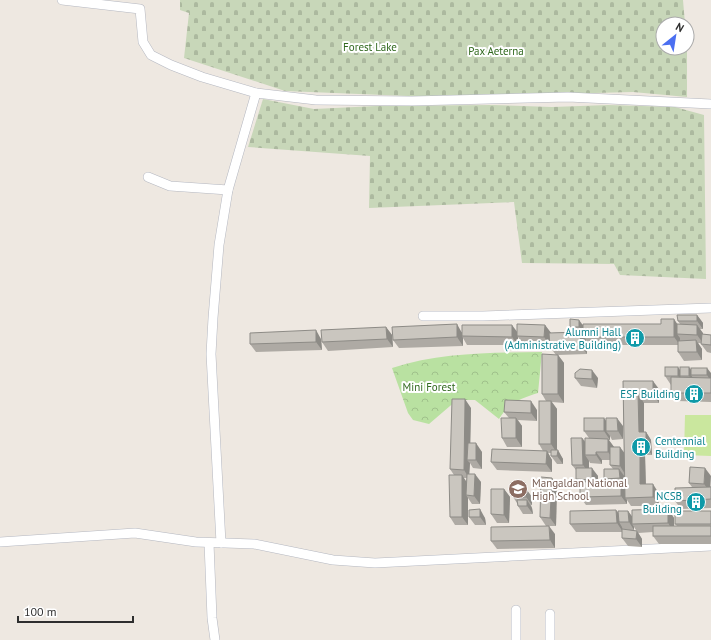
<svg xmlns="http://www.w3.org/2000/svg" width="711" height="640" viewBox="0 0 711 640" font-family="'PT Sans',sans-serif">
<defs>
<pattern id="forest-crowns" width="20" height="18" patternUnits="userSpaceOnUse"><rect width="20" height="18" fill="#b9e1a1"/><path d="M2 6a3 3 0 1 1 6 0M12 15a3 3 0 1 1 6 0" fill="none" stroke="#9fc18b"/></pattern>
<pattern id="cemetery-stones" width="16" height="16" patternUnits="userSpaceOnUse"><rect width="16" height="16" fill="#c8d7b9"/><path d="M2 7V4a2 2 0 0 1 4 0v3zM10 15v-3a2 2 0 0 1 4 0v3z" fill="#acb99f"/></pattern>
</defs>
<rect width="100%" height="100%" fill="#eee8e1"/>
<!-- forest -->
<path fill="url(#forest-crowns)" d="M542 352 538 393C522 398 508 403 499 419L475 400H457L429 424 413 420 408 413 392 368C441 352 491 353 542 352Z"/>
<!-- cemetery -->
<g fill="url(#cemetery-stones)">
<path d="M180 0H683L685 24H663V48H687V97L633 92 433 97 285 91 184 58 189 13 180 10Z"/>
<path d="M263 99 314 109 376 106 492 105 552 107 608 105 675 107 704 115 706 279 620 275 614 264 522 263 514 202 369 208 370 156 248 147Z"/>
</g>
<!-- pitch -->
<path fill="#cae79e" d="M685 415H711V456L684 455Z"/>
<g fill="none" stroke-linecap="round" stroke-linejoin="round">
<!-- street casing -->
<g stroke="#b4b7c0" stroke-width="10">
<g id="street">
<path d="M62 0 140 9 143 42 151 55 171 65 202 77 256 93 316 100 412 101 568 97 711 104"/>
<path d="M148 177 170 186 228 190"/>
<path d="M423 316H483L711 308"/>
<path d="M0 542 135 533 196 542 254 544 333 560 375 563 711 546"/>
<path d="M209 543 212 618 215 640"/>
<path d="M221 543 211 354 213 318 219 245 228 190 256 93"/>
<path d="M516 610V640"/>
<path d="M550 640V614"/>
</g>
</g>
<!-- street -->
<use href="#street" stroke="#fff" stroke-width="9"/>
</g>
<!-- wall -->
<g fill="#aeaaa4" fill-rule="evenodd">
<path d="M697 315 703 323V329H700L703 334 711 335V353L707 352 701 344V343H698L702 349V360L684 361 678 352V345H589L586 340 587 354 558 355 564 363V403L552 402 557 409V450L563 459V464H557L551 456V453H548L552 460V472L497 470 491 462 543 451 539 444 546 401 542 394 556 355 550 347V345L523 344 518 337V345H467L463 338V346L399 348 393 340 462 332H517L545 325 551 333 574 332 570 327 680 324 678 321Z"/>
<path d="M386 327 392 335 393 347 328 351 322 342Z"/>
<path d="M321 339 322 350 256 352 250 344Z"/>
<path d="M691 370 711 373V402L677 401 671 393V385L665 376 680 371Z"/>
<path d="M575 378H598L597 388 581 386Z"/>
<path d="M623 381 659 389V403H644V432H646L651 440 652 455H645L646 484 658 492 659 506H631L627 500V504L586 505 580 497V485L576 479V470L572 465 582 438 585 441 589 438 584 431 606 421 623 426V439L612 440 610 436V440H609L614 447 624 453ZM602 460H610V465L613 469 604 479 606 482H598V476L589 468V461L590 463 602 464Z"/>
<path d="M471 408 470 443 482 452V469L473 468 470 463 469 474 481 482 480 504H472L468 498V525H455L450 517 454 475 450 469ZM463 478H467L466 482Z"/>
<path d="M537 410V421L518 420 522 426V447H507L502 438 509 418 504 412Z"/>
<path d="M690 467 711 487V508L681 509 675 501 692 487 689 483Z"/>
<path d="M552 478 557 486 556 526H546L540 517Z"/>
<path d="M504 489 510 497 509 523H497L491 514Z"/>
<path d="M526 489 532 497V505H531L532 508 533 514H523L518 506 517 503 513 497Z"/>
<path d="M668 509 674 518V526H677L675 524 711 511V544H659L653 536V532L638 533 634 527V530H632L637 531 642 539V547L628 546 622 538V532H576L570 524 616 510 618 513 628 511 632 517Z"/>
<path d="M469 510 485 518 486 525H475L469 517Z"/>
<path d="M555 534V548L497 549 491 541Z"/>
</g>
<!-- shaded-wall -->
<g fill="#8d8b86">
<path d="M697 315 703 323V329L697 321Z"/>
<path d="M674 319 680 328 677 334 680 338V345L674 337Z"/>
<path d="M579 320 585 328V336L579 327Z"/>
<path d="M457 324 462 333V336L463 338V346L457 337Z"/>
<path d="M512 325 518 333 517 336 518 337V345L512 337Z"/>
<path d="M545 325 551 333 550 345 544 337Z"/>
<path d="M697 325 703 333V343L697 335Z"/>
<path d="M386 327 392 335 393 347 387 339Z"/>
<path d="M316 330 321 339 322 350 316 342Z"/>
<path d="M580 332 586 340 587 354 581 346Z"/>
<path d="M696 340 702 349V360L697 352Z"/>
<path d="M558 355 564 363V403L558 394Z"/>
<path d="M678 367 684 376H680L684 381V384L678 376Z"/>
<path d="M689 367 695 375H691L695 381V384L689 376Z"/>
<path d="M707 368 711 373V381L707 375Z"/>
<path d="M592 370 598 378 597 388 592 379Z"/>
<path d="M653 381 659 389V403L653 394Z"/>
<path d="M638 394 644 403V440L639 432Z"/>
<path d="M465 399 471 408 470 460H467L470 463 469 478 464 470Z"/>
<path d="M531 401 537 410V421L531 413Z"/>
<path d="M551 401 557 409V453L551 444Z"/>
<path d="M516 418 522 426V447L516 438Z"/>
<path d="M604 418 610 426 606 431 610 436V440L604 431Z"/>
<path d="M617 418 623 426V439L618 431Z"/>
<path d="M646 432 651 440 652 455 646 447Z"/>
<path d="M582 438 588 446 585 455 589 461V473L583 465Z"/>
<path d="M608 439 614 447V460L608 452Z"/>
<path d="M476 443 482 452V469L476 460Z"/>
<path d="M620 447 626 455 625 474 620 466Z"/>
<path d="M640 447 645 455 646 493 640 484Z"/>
<path d="M558 450 563 459V464L557 456Z"/>
<path d="M547 451 552 460V472L546 464Z"/>
<path d="M596 452 602 460V464L596 455Z"/>
<path d="M592 468 598 476V488L592 480Z"/>
<path d="M705 468 711 476 710 492 704 484Z"/>
<path d="M619 469 625 477V486L620 478Z"/>
<path d="M475 474 481 482 480 504 474 496Z"/>
<path d="M462 475 468 484 466 495 468 498V525L462 517Z"/>
<path d="M552 478 557 486 556 526 550 518Z"/>
<path d="M621 481 627 490 625 498 627 500V504L621 496Z"/>
<path d="M653 484 658 492 659 506 653 497Z"/>
<path d="M504 489 510 497 509 523 504 515Z"/>
<path d="M526 489 532 497V505L526 497Z"/>
<path d="M527 500 532 508 533 514 527 506Z"/>
<path d="M480 509 485 518 486 525 480 517Z"/>
<path d="M668 509 674 518V532L668 523Z"/>
<path d="M616 510 622 518 619 522 622 527 623 532 617 523Z"/>
<path d="M628 511 634 519 632 524 634 527V530L629 522Z"/>
<path d="M549 526 555 534V548L550 540Z"/>
<path d="M637 531 642 539V547L636 539Z"/>
</g>
<!-- building -->
<g fill="#cac6bf" stroke="#8d8b86">
<path d="M677 315H697V321H678Z"/>
<path d="M570 319 579 320V327H570Z"/>
<path d="M661 319H674V337H583V324H661Z"/>
<path d="M457 324V337L393 340 392 327Z"/>
<path d="M517 324 545 325 544 337 517 336Z"/>
<path d="M677 324 697 325V335L677 334Z"/>
<path d="M462 325H512V337L462 336Z"/>
<path d="M386 327 387 339 322 342 321 330Z"/>
<path d="M316 330V342L250 344V333Z"/>
<path d="M580 332 581 346 550 347 549 333Z"/>
<path d="M702 334 711 335V345L701 344Z"/>
<path d="M696 340 697 352H678V341Z"/>
<path d="M542 354 558 355V394H542Z"/>
<rect x="665" y="367" width="13" height="9"/>
<rect x="680" y="367" width="9" height="9"/>
<rect x="691" y="368" width="16" height="7"/>
<path d="M580 369 592 370V379L575 378V373Z"/>
<path d="M671 377 711 378V393H671Z"/>
<path d="M623 381H653V394H638L639 432H646V447H640V484H653V497L625 498Z"/>
<path d="M452 399H465L464 470 450 469Z"/>
<path d="M505 400 531 401V413L504 412Z"/>
<rect x="539" y="401" width="12" height="43"/>
<path d="M501 418H516V438H502Z"/>
<rect x="584" y="418" width="20" height="13"/>
<path d="M606 418H617L618 431H606Z"/>
<path d="M571 438H582L583 465H572Z"/>
<path d="M585 438 608 439V452H596V455H585Z"/>
<path d="M468 443H476V460H467Z"/>
<path d="M610 447H620V466L610 465Z"/>
<path d="M492 449 547 451 546 464 491 462Z"/>
<path d="M551 450H558L557 456H551Z"/>
<path d="M690 467 705 468 704 484 689 483Z"/>
<path d="M576 468H592V480L576 479Z"/>
<path d="M604 469H619L620 478 604 479Z"/>
<path d="M467 474H475L474 496 466 495Z"/>
<path d="M449 475H462V517H450Z"/>
<path d="M541 477 552 478 550 518 540 517Z"/>
<path d="M621 481V496L580 497V482Z"/>
<path d="M711 487V499L675 501V488Z"/>
<path d="M513 488 526 489V497H513Z"/>
<path d="M491 489H504V515L491 514Z"/>
<path d="M517 500H527V506H518Z"/>
<path d="M480 509V517H469V510Z"/>
<path d="M668 509V523L632 524V510Z"/>
<path d="M616 510 617 523 570 524V511Z"/>
<path d="M618 511H628L629 522H619Z"/>
<rect x="675" y="511" width="36" height="13"/>
<path d="M549 526 550 540 491 541V527Z"/>
<rect x="653" y="526" width="58" height="10"/>
<path d="M622 529 637 531 636 539 622 538Z"/>
</g>
<!-- icons -->
<defs>
<g id="building-disc" transform="scale(1)"><circle r="9.5" fill="#0f9aa8" stroke="#fff"/><path d="M-4-6H4V6H1V3H-1V6H-4ZM-2.5-4.3h1.7v1.8h-1.7ZM.8-4.3h1.7v1.8H.8ZM-2.5-1h1.7V.8h-1.7ZM.8-1h1.7V.8H.8Z" fill="#fff"/></g>
<g id="school-disc" transform="scale(1)"><circle r="9.5" fill="#8d6e63" stroke="#fff"/><path d="M0-5L7-2L0 1L-7-2ZM-4 1L0 2.5L4 1V4Q0 6-4 4Z" fill="#fff"/></g>
</defs>
<g fill-rule="evenodd">
<use href="#building-disc" x="635" y="338"/>
<use href="#building-disc" x="694" y="394"/>
<use href="#building-disc" x="641" y="447"/>
<use href="#school-disc" x="518" y="489"/>
<use href="#building-disc" x="696" y="502"/>
</g>
<g text-anchor="middle" stroke-width="4" stroke-linejoin="round" paint-order="stroke">
<!-- park labels -->
<g font-size="11" fill="#31691f" stroke="#fff">
<text x="370" y="51">Forest Lake</text>
<text x="496" y="55">Pax Aeterna</text>
<text x="429" y="391">Mini Forest</text>
</g>
<!-- culture labels -->
<g font-size="11" fill="#0d838f" stroke="#fff" text-anchor="end">
<text x="621" y="336">Alumni Hall<tspan x="621" dy="13">(Administrative Building)</tspan></text>
<text x="680" y="398">ESF Building</text>
<text x="655" y="445" text-anchor="start">Centennial<tspan x="655" dy="13">Building</tspan></text>
<text x="682" y="500">NCSB<tspan x="682" dy="13">Building</tspan></text>
</g>
<!-- education labels -->
<g font-size="11" fill="#785e54" stroke="#fff" text-anchor="start">
<text x="532" y="487">Mangaldan National<tspan x="532" dy="13">High School</tspan></text>
</g>
</g>
<!-- north arrow -->
<g transform="translate(675 36) rotate(30)"><circle r="19" fill="#ffffff" stroke="#ababab"/>
<path d="M0-3L7 15L0 10L-7 15Z" fill="#4b6ff1"/>
<text y="-6" font-size="11" font-weight="bold" text-anchor="middle" fill="#2e2e2e">N</text>
</g>
<!-- scale -->
<path d="M18 616v6h115v-6" fill="none" stroke="#2e2e2e" stroke-width="2"/>
<text x="24" y="616" font-size="12" fill="#2e2e2e" stroke="#ffffff" stroke-width="3" paint-order="stroke">100 m</text>
</svg>
